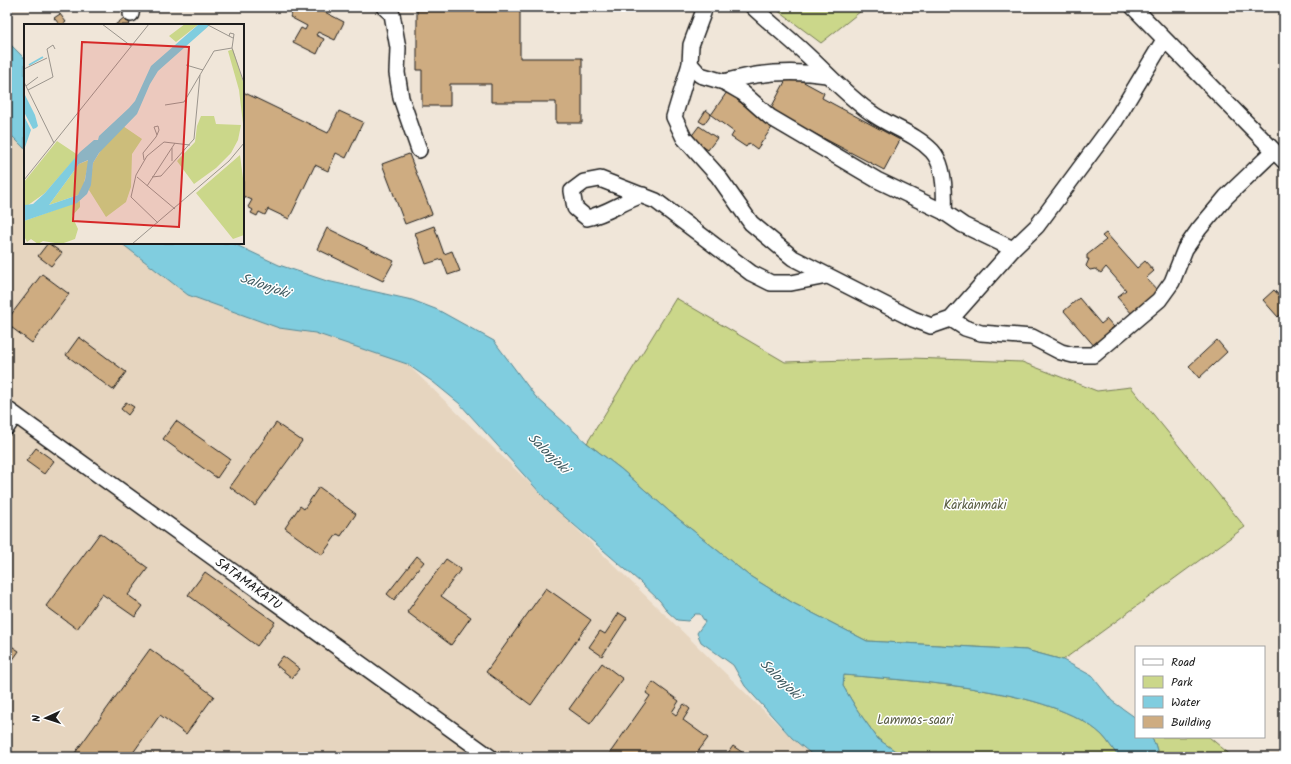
<svg xmlns="http://www.w3.org/2000/svg" width="1291" height="764" viewBox="0 0 1291 764" font-family="Kalam,sans-serif">
<rect width="100%" height="100%" fill="#f0e6d9"/>
<filter id="ink" filterUnits="userSpaceOnUse"><feTurbulence type="fractalNoise" baseFrequency=".025" numOctaves="2"/><feDisplacementMap in="SourceGraphic" scale="8" xChannelSelector="R" yChannelSelector="G"/><feConvolveMatrix kernelMatrix="1 2 1 2 8 2 1 2 1" color-interpolation-filters="sRGB"/></filter>
<g filter="url(#ink)">
<!-- built -->
<path fill="#e6d5bf" d="M7 131 25 149V243H121L188 295 279 328 315 333 407 364 792 738 811 754 810 757H7Z"/>
<!-- green -->
<g fill="#cbd78a" stroke="#747a53">
<path d="M773 7H866L821 43Z"/>
<path d="M676 298 785 362 911 358 1022 362 1097 391 1131 387 1245 527 1063 660 1026 650 867 641 793 603 748 575 670 512 621 469 587 443Z"/>
<path d="M843 675C911 681 1053 688 1102 735 1108 741 1113 750 1119 757H904L878 739 858 711 843 686Z"/>
<path d="M1151 737H1209L1233 757H1159L1155 744Z"/>
</g>
<!-- water -->
<g fill="#80cddf" stroke="#588691">
<path d="M7 41 25 59V149L7 131Z"/>
<path d="M121 243H232L279 265 327 281 412 300 438 310 494 341 535 396 587 443 621 469 670 512 748 575 793 603 867 641 1026 650 1063 660 1092 676 1112 701 1136 718V737H1151L1155 744 1159 757H1119C1113 750 1108 741 1102 735 1053 688 911 681 844 675L843 686 858 711 878 739 904 757H815L792 738 745 686 733 665 701 642 697 633 705 622 700 614H695L688 621 677 620 668 612 660 601 640 582 551 505 460 404 433 382 407 364 315 333 279 328 188 295Z"/>
</g>
<!-- building -->
<g fill="#ceac81" stroke="#1c1c1c">
<path d="M295 7H315L344 22 335 40 318 32 316 35 324 39 317 54 293 42 301 28 305 30 307 26 290 17Z"/>
<path d="M417 7H520V58H582V123H556V102H491V84H450V106H422V70H417Z"/>
<path d="M60 14 66 22 62 25H60L54 18Z"/>
<path d="M125 17 130 24 129 25H115Z"/>
<path d="M789 74 824 93 822 98 900 140 884 170 770 110Z"/>
<path d="M729 89 740 97 737 100 773 126 757 149 749 143 746 147 731 137 734 132 711 115Z"/>
<path d="M243 92 328 133 339 111 363 122 346 158 336 153 328 171 315 165 289 219 268 209 265 215 259 212 257 216 251 213 253 210 248 207 252 200 243 196Z"/>
<path d="M706 110 711 114 704 124 699 121Z"/>
<path d="M699 126 717 138 708 150 690 138Z"/>
<path d="M409 154 432 214 405 224 382 164Z"/>
<path d="M434 226 444 254 452 251 460 271 448 275 442 259 426 264 415 233Z"/>
<path d="M327 228 394 261 383 281 317 249Z"/>
<path d="M1106 233 1137 268 1145 261 1154 271 1146 278 1159 292 1133 315 1117 297 1126 290 1106 267 1101 273 1095 269 1090 270 1086 266 1089 259H1087V255L1106 240 1102 236Z"/>
<path d="M48 243 62 253 51 266 38 256Z"/>
<path d="M42 274 69 294 32 343 7 324V320Z"/>
<path d="M1274 290 1284 301V312L1278 317 1263 300Z"/>
<path d="M1079 298 1101 324 1107 319 1114 327 1111 329 1114 333 1096 348 1064 311Z"/>
<path d="M79 337 126 372 113 390 66 355Z"/>
<path d="M1217 340 1227 352 1199 378 1189 366Z"/>
<path d="M126 402 134 407 128 415 121 409Z"/>
<path d="M176 421 230 459 217 478 163 439Z"/>
<path d="M276 423 302 441 255 506 230 487Z"/>
<path d="M36 448 54 461 44 474 26 461Z"/>
<path d="M319 487 356 514 341 536 337 534 322 555 285 528 300 506 304 509Z"/>
<path d="M100 533 148 568 128 595 143 606 135 617 102 594 77 629 46 606Z"/>
<path d="M417 556 424 562 394 600 387 594Z"/>
<path d="M446 559 461 569 441 596 471 617 451 645 407 612Z"/>
<path d="M205 572 275 622 257 646 188 595Z"/>
<path d="M546 588 591 620 531 705 486 672Z"/>
<path d="M619 613 627 618 602 656 589 647 600 631 605 634Z"/>
<path d="M7 643 19 651 12 661 7 657Z"/>
<path d="M150 649 214 696 186 734 160 715 130 757H81L75 753Z"/>
<path d="M283 656 300 669 292 678 276 665Z"/>
<path d="M602 663 623 679 590 724 569 709Z"/>
<path d="M653 682 679 701 672 712 676 715 684 704 690 709 683 720 708 738 694 757H607L650 696 646 693Z"/>
<path d="M733 746 749 757H725Z"/>
</g>
<g fill="none" stroke-linecap="round" stroke-linejoin="round">
<!-- minor casing -->
<g stroke="#1c1c1c" stroke-width="18">
<g id="minor">
<path d="M384 7 392 14 398 48 397 73 401 98 419 150"/>
<path d="M704 7 703 13 691 45 690 64 674 117 684 138 718 176 751 223 793 258 913 319 931 326 951 319 1013 249 1037 226 1115 121 1164 40"/>
<path d="M753 7C770 23 788 37 805 53 828 74 845 94 870 112 890 127 915 133 932 151 945 165 945 194 944 212"/>
<path d="M1133 7 1284 161"/>
<path d="M131 14 132 7"/>
<path d="M690 64 700 75 724 82 743 93 770 117 877 180 944 212 963 225 1013 249"/>
<path d="M724 82C758 72 791 70 827 75"/>
<path d="M643 195C623 201 607 214 587 218L575 208 572 191 584 182 600 179 656 201 751 273 771 283H791L827 276"/>
<path d="M951 319 965 328 981 333 1032 337 1061 352 1073 355H1094L1159 300 1172 282 1185 249 1199 229 1226 197 1273 152"/>
<path d="M7 409 490 757"/>
<path d="M7 427 15 415"/>
</g>
</g>
<!-- minor -->
<use href="#minor" stroke="#fff" stroke-width="15"/>
</g>
</g>
<g text-anchor="middle" stroke-width="3" stroke-linejoin="round" paint-order="stroke">
<!-- park labels -->
<g font-size="13" fill="#595d42" stroke="#fff">
<text x="975" y="509">Kärkänmäki</text>
<text x="915" y="724">Lammas-saari</text>
</g>
<!-- street labels -->
<g font-size="13" fill="#1c1c1c" stroke="#fff">
<text transform="translate(249 583) rotate(36)" y="5">SATAMAKATU</text>
</g>
<!-- water labels -->
<g font-size="14" font-style="italic" fill="#3f5a60" stroke="#fff">
<text transform="translate(265 285) rotate(19)" y="5">Salonjoki</text>
<text transform="translate(549 453) rotate(44)" y="5">Salonjoki</text>
<text transform="translate(781 679) rotate(44)" y="5">Salonjoki</text>
</g>
</g>
<!-- overview -->
<g transform="translate(24 24)">
<rect width="220" height="220" fill="#f0e6d9"/>
<path d="M161 0H175L152 18 145 12ZM209 25 220 61V108L215 66 204 27ZM177 92H190L192 100 217 101 214 116 207 129 192 144 170 160 153 137 171 118 173 102ZM99 102 118 115 108 130 107 163 102 178 82 193 65 166 69 139 79 123ZM33 117 54 131 21 169 0 184V158ZM216 131 220 162V211L209 215 172 169ZM65 136 59 164 54 171 25 181 55 140ZM56 177V183L48 192 54 205 51 215 37 220 19 217 14 220 7 215 3 218 0 212V197Z" fill="#cbd78a"/>
<path d="M175 0H187L134 47 126 60 113 90 75 129 69 139 67 161 63 170 53 179 0 197 1 181 9 180 21 169 56 128 70 116H74L75 112 105 84 111 77 127 42ZM64 136 61 156 54 171 25 181 55 140ZM0 69 11 91 14 102 12 104 9 105 0 88ZM0 92 7 106 0 126Z" fill="#80cddf" fill-rule="evenodd"/>
<path fill="none" stroke="#80cddf" stroke-width="2" d="M5 41 19 33"/>
<path fill="none" stroke="#9b958d" stroke-width="1" d="M78 0 107 22M182 0 205 12M209 14 205 12 206 9 210 10 208 24 220 59M162 41 179 46M0 45 23 34M0 58 30 119M2 62 14 53M4 66 29 53 23 25 29 21 31 25M141 81 160 78 190 27 208 24M148 124V137M120 136 119 129 132 113 133 111 135 106 134 102 130 103 133 111M113 153 151 185M128 153 137 152 170 115 176 51M0 156 125 0M123 162 151 119M134 199 107 173 112 151 123 132 140 118 166 121M108 220 205 137 220 119"/>
<path fill="#d62828" fill-opacity="0.15" stroke="#d62828" stroke-width="2" d="M58 18 165 23 155 203 49 197Z"/>
<rect width="220" height="220" fill="none" stroke="#1c1c1c" stroke-width="2"/>
</g>
<!-- margin -->
<rect width="1291" height="764" fill="none" stroke="#fff" stroke-width="24"/>
<rect x="12" y="12" width="1267" height="740" fill="none" stroke="#1c1c1c" stroke-width="1.5" filter="url(#ink)"/>
<!-- legend -->
<rect x="1135" y="646" width="130" height="92" fill="#ffffff" stroke="#a4a4a4"/>
<rect x="1143" y="659" width="20" height="6" fill="#ffffff" stroke="#a4a4a4"/>
<text x="1171" y="666" font-size="12" fill="#1c1c1c">Road</text>
<rect x="1143" y="676" width="20" height="12" fill="#cbd78a" stroke="#a4a4a4"/>
<text x="1171" y="686" font-size="12" fill="#1c1c1c">Park</text>
<rect x="1143" y="696" width="20" height="12" fill="#80cddf" stroke="#a4a4a4"/>
<text x="1171" y="706" font-size="12" fill="#1c1c1c">Water</text>
<rect x="1143" y="716" width="20" height="12" fill="#ceac81" stroke="#a4a4a4"/>
<text x="1171" y="726" font-size="12" fill="#1c1c1c">Building</text>
<!-- north arrow -->
<g transform="translate(46 718) rotate(267)" stroke="#ffffff" stroke-width="3" paint-order="stroke">
<path d="M0-3L7 15L0 10L-7 15Z" fill="#1c1c1c"/>
<text y="-6" font-size="11" font-weight="bold" text-anchor="middle" fill="#1c1c1c">N</text>
</g>
</svg>
